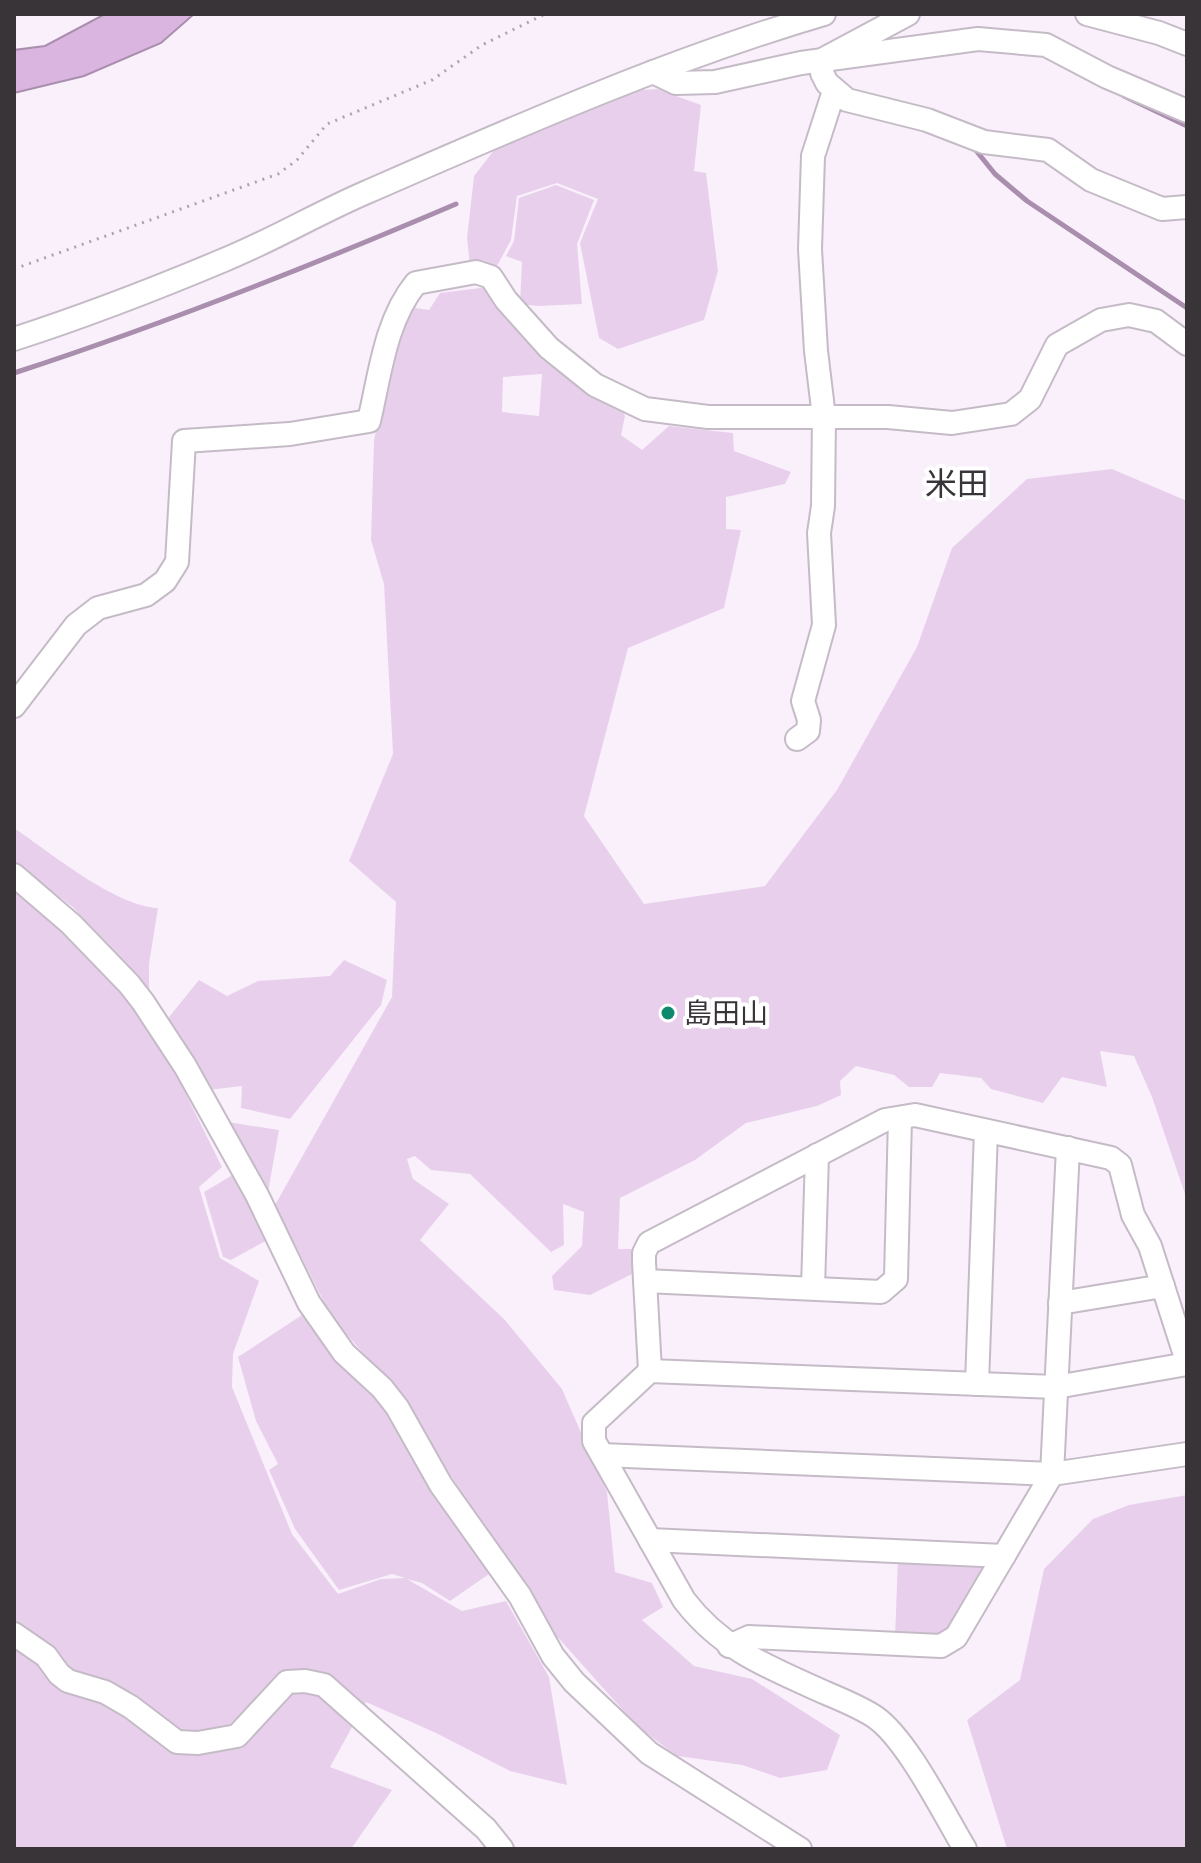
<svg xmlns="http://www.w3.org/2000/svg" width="1201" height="1863" viewBox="0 0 1201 1863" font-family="'Source Sans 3','Noto Sans JP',sans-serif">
<rect width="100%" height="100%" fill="#faf0fc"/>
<!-- green -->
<g fill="#e8d0ec" fill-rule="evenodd">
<path d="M657 89 701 105 694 171 706 173 718 271 704 320 618 349 599 338 580 243 598 199 557 183 517 196 511 240 497 266H470L467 238 474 176 495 149 641 90Z"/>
<path d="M556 185 594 200 577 244 582 304 538 306 520 304 522 262 506 256 514 241 519 198Z"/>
<path d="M488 287 620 407 625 416 621 435 642 450 669 426 733 433 734 451 791 472 785 484 726 497V529L741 530 724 608 628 648 584 816 644 904 765 886 837 790 917 647 952 548 1027 479 1112 469 1187 501V1200L1152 1097 1134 1056 1100 1051 1107 1087 1062 1077 1043 1103 991 1089 981 1078 940 1073 932 1087H909L894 1075 856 1066 840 1081 841 1095 817 1106 746 1123 695 1160 620 1198 618 1249H638L634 1273 590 1295 554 1290 552 1276 582 1246 584 1212 563 1204 564 1245 551 1252 470 1174 431 1170 415 1156 407 1159 413 1179 449 1204 420 1240 505 1320 562 1389 607 1492 615 1572 652 1583 663 1607 642 1620 694 1666 752 1679 840 1735 827 1770 780 1778 742 1765 677 1756 637 1726 545 1623 396 1390 332 1318 275 1205 392 997 396 902 349 861 393 754 384 584 371 540 374 440 394 348 409 307 429 310 440 293ZM542 374 539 416 502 412 503 377Z"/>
<path d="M14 828C51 853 115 906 158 908L149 964V996L74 908 14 862Z"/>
<path d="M14 882 125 985 175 1072 222 1167 199 1187 220 1258 259 1281 233 1354 232 1387 292 1534 338 1594 381 1579 405 1578 392 1574 339 1590 295 1529 269 1470 278 1464 256 1421 238 1357 305 1313 381 1401 492 1572 450 1601 422 1583 407 1579 462 1611 506 1601 549 1677 567 1785 510 1771 436 1733 366 1702 330 1767 392 1790 351 1849H14Z"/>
<path d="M344 960 387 980 381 1005 290 1119 241 1108 242 1086 208 1090 165 1022 199 980 227 996 258 981 330 976Z"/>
<path d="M228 1122 279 1130 267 1198Z"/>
<path d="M236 1173 271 1238 231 1260 223 1257 204 1192Z"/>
<path d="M1187 1495V1849H1007L967 1720 1020 1680 1044 1569 1093 1519 1129 1505Z"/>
<path d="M898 1558 985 1563 988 1570 951 1632 940 1638 895 1637Z"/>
</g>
<!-- water -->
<path fill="#dab5e0" stroke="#a98eae" stroke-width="2" d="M105 14H194L161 43 84 76 14 93V50L45 46Z"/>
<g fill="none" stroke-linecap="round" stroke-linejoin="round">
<!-- stream -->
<g stroke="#a98eae" stroke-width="5">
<path d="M1124 96 1187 126"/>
<path d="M974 148 995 174 1027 201 1187 308"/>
<path d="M14 373C162 325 313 265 456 204"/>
</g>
<!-- minor casing -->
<g stroke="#c5bbc7" stroke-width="26">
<g id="minor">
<path d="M908 14 822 60V73L827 83 847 100 927 120 984 142 1048 150 1091 180 1162 209 1187 207"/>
<path d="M1087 14 1159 33 1187 44"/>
<path d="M653 72 676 83 715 82 801 63 978 39 1046 45 1107 77 1187 111"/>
<path d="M14 339C85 316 155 289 224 260 273 240 318 213 367 192 516 127 667 60 824 14"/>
<path d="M14 706 76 625 98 608 146 595 165 581 177 562 184 441 290 434 369 421C380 375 385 321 416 283L476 272 491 277 506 300 549 348 595 385 645 409 708 417H888L952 423 1011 414 1030 399 1057 345 1101 320 1129 315 1156 321 1187 344"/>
<path d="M797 739 808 731 809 720 803 701 824 625 819 533 823 506 824 417 816 351 810 249 813 156 834 91"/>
<path d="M14 875 71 924 129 984 143 1002 185 1066 257 1195 309 1303 344 1353 382 1388 397 1407 441 1485 520 1596 553 1656 574 1682 649 1753 800 1849"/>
<path d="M645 1281 881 1292 896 1279 900 1118"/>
<path d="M813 1288 817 1155"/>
<path d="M1060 1303 1163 1286"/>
<path d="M650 1371 644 1262V1253L649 1243 885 1120 915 1115 1111 1158 1120 1165 1133 1215 1150 1246 1187 1361"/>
<path d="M977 1384 986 1131"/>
<path d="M602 1455 1052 1474 1187 1454"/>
<path d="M650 1540 1004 1556"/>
<path d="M14 1634 46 1656 59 1674 68 1681 105 1692 131 1707 177 1742 198 1743 237 1736 287 1682 305 1681 324 1685 486 1829 502 1849"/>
<path d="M729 1646 749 1637 941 1646 956 1637 1052 1474 1068 1148"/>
<path d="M965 1849C944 1814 907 1739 875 1717 860 1707 842 1700 826 1693 770 1668 722 1650 684 1600L594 1441V1423L650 1371 1056 1387 1187 1364"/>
</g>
</g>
<!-- path -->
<path stroke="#aba4ac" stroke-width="3" stroke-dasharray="2 6" stroke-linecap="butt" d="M14 269 278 174 297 160 327 124 432 80 482 45 545 14"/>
<!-- minor -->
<use href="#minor" stroke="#fff" stroke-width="22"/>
</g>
<!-- markers -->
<circle fill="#0d8a6e" stroke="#fff" stroke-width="3" cx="668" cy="1013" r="8"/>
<g text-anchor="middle" stroke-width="8" stroke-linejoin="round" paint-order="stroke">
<!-- poi labels -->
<g font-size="28" fill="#383438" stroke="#fff" text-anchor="start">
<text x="684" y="1023">島田山</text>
</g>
<!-- quarter labels -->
<g font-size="32" fill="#383438" stroke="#fff">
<text x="957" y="495">米田</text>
</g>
</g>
<!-- border -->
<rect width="1201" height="1863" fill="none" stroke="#383438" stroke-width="32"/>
</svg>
